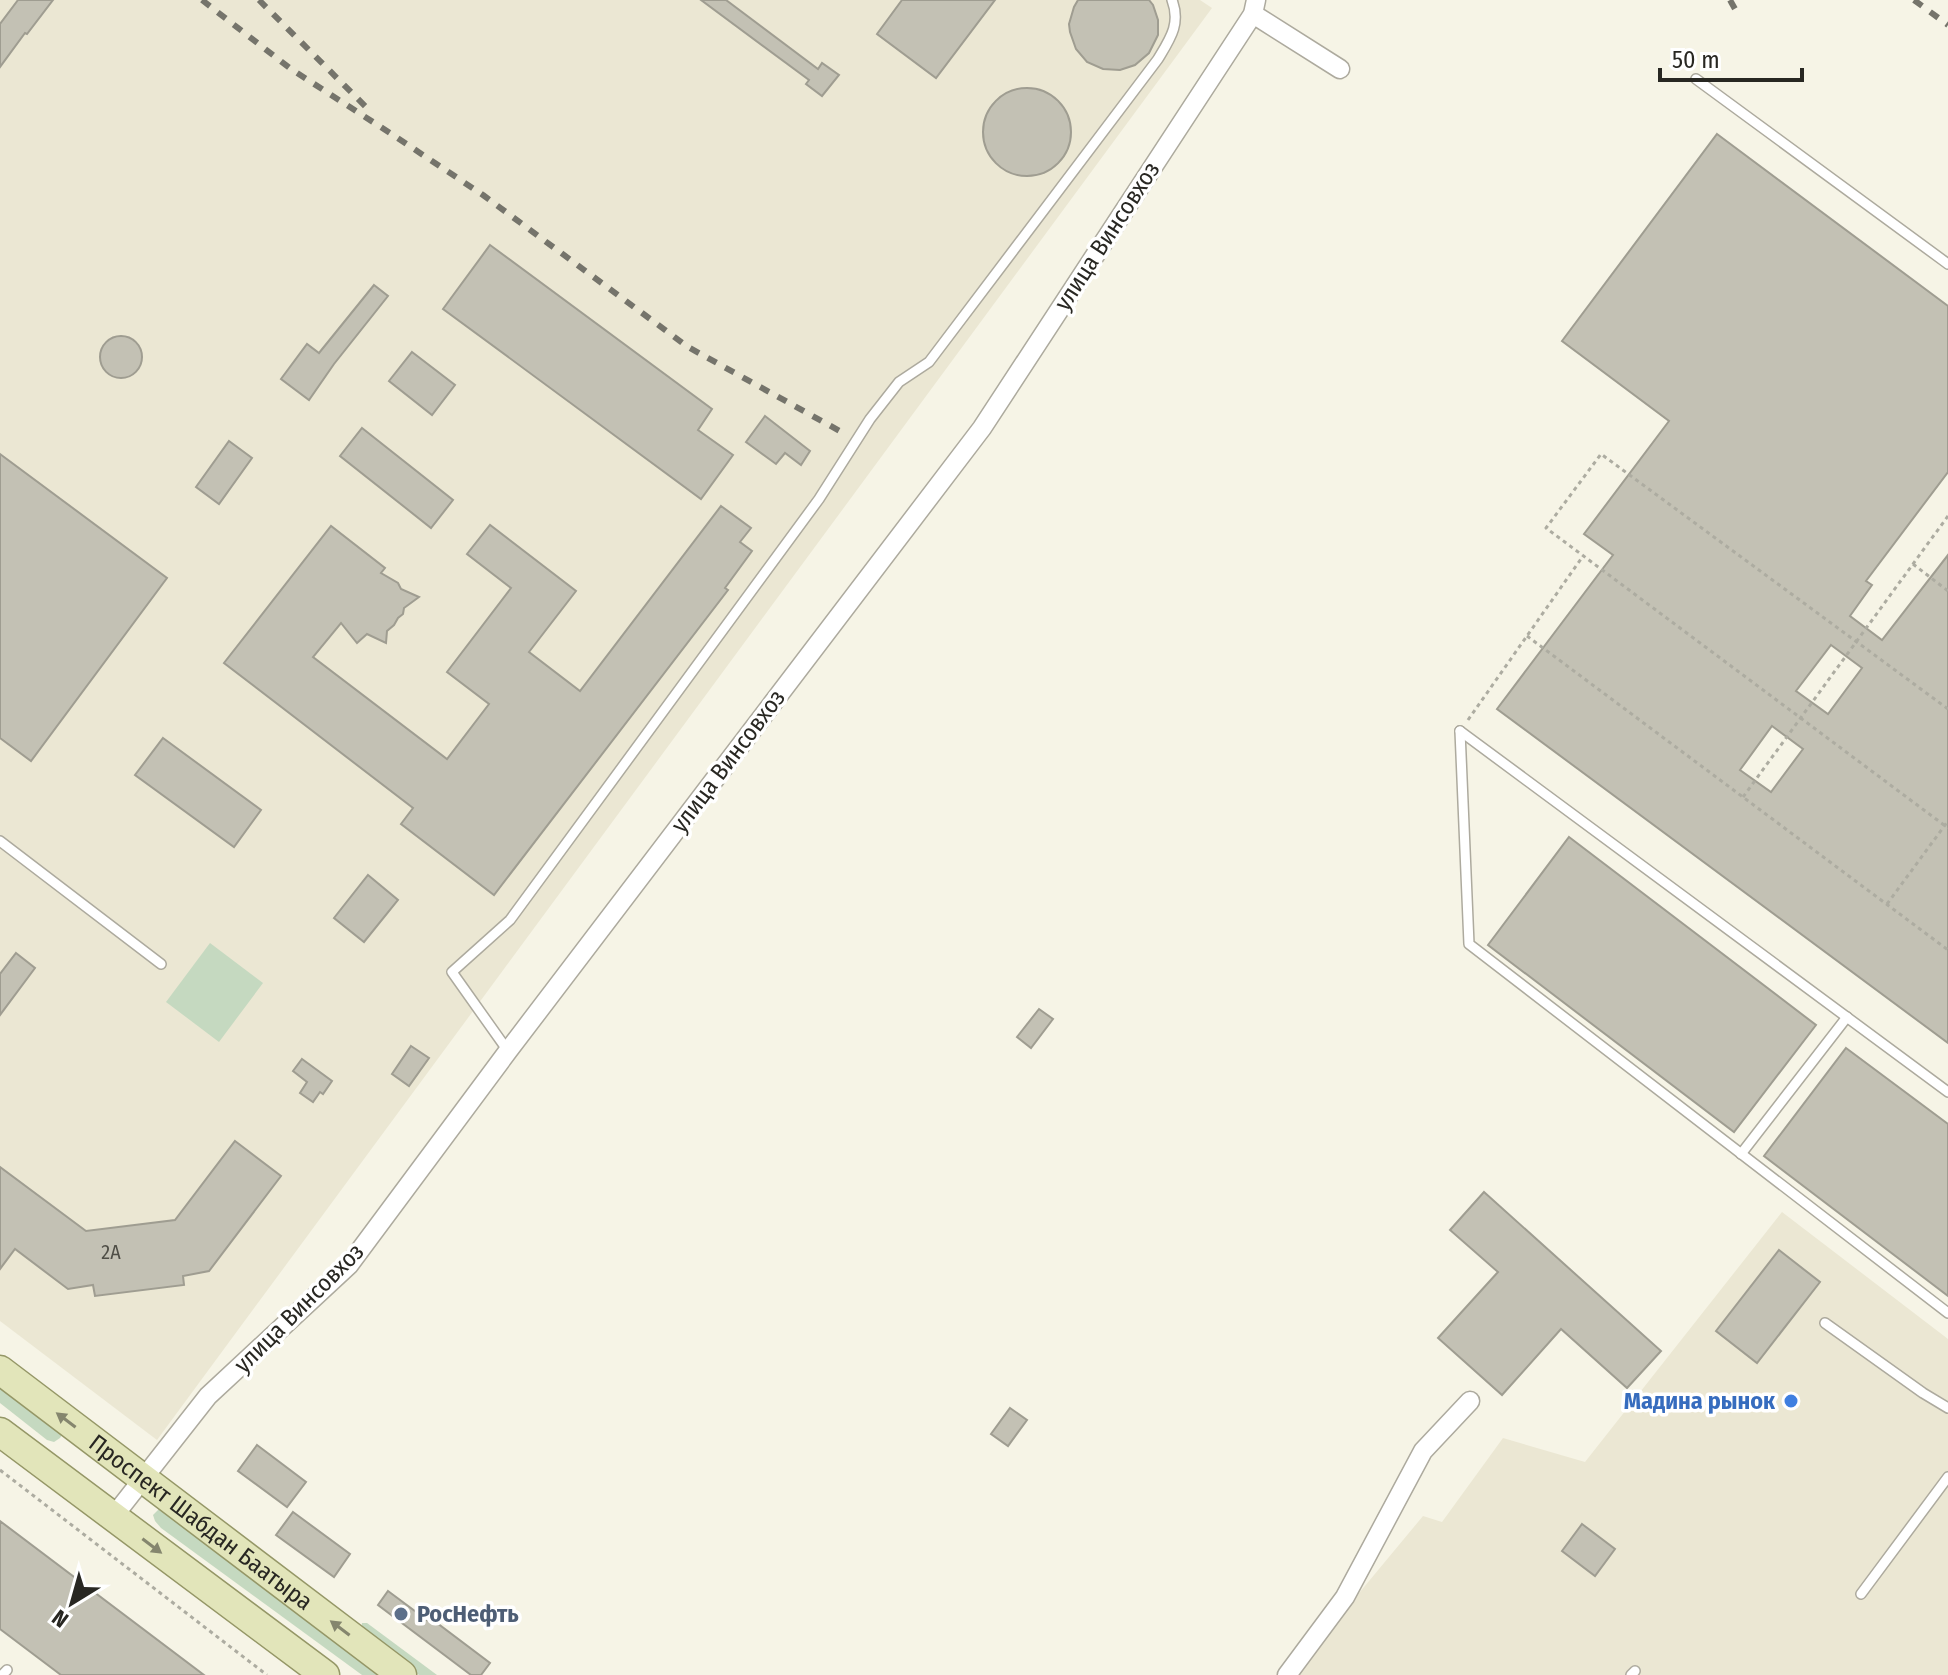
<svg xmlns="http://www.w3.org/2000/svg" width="1948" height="1675" viewBox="0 0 1948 1675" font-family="'Fira Sans Condensed',sans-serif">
<rect width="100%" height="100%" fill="#f6f4e6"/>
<!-- built -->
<g fill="#ebe7d3">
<path d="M0 0H1200L1212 8 157 1440 0 1321Z"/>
<path d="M1782 1212 1948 1339V1675H1291L1423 1516 1442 1522 1503 1438 1585 1462Z"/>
</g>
<!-- green -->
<g fill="#c5d9c0">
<path d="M210 943 263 983 219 1042 166 1002Z"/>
<path d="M0 1377 63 1433 60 1438 54 1442 47 1440 0 1403Z"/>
<path d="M160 1508 299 1612 378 1675H362L161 1528 155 1521 153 1515Z"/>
<path d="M362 1623H367L437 1675H419L361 1631Z"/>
</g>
<!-- building -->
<g fill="#c3c1b4" stroke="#9f9d91" stroke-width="2" fill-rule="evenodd">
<path d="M18 0H53L27 34 25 33 0 67V24Z"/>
<path d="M701 0H726L818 69 822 63 839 75 822 96 806 84 809 80Z"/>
<path d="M902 0H995L936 78 877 34Z"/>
<path d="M1078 0H1149L1153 5 1158 20V35L1149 53 1135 65 1120 70 1103 69 1087 62 1076 49 1070 32 1069 24 1074 7Z"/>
<circle cx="1027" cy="132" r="44"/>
<path d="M1717 134 1948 306V472L1866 581 1872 585 1850 616 1882 640 1948 555V1043L1497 709 1613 555 1584 534 1669 421 1562 341ZM1831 645 1862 668 1828 714 1796 691ZM1772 726 1803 749 1771 792 1740 770Z"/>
<path d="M490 245 712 409 698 430 733 455 701 499 443 309Z"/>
<path d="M374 285 388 296 334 364 309 400 281 379 307 344 319 353Z"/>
<circle cx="121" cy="357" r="21"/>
<path d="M412 352 455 385 432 415 389 381Z"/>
<path d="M765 416 810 451 801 465 785 453 776 464 746 442Z"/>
<path d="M362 428 453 500 431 528 340 456Z"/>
<path d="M229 441 252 458 219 504 196 487Z"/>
<path d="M0 454 167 578 31 761 0 738Z"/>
<path d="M721 506 751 528 740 542 752 551 725 588 728 590 494 895 401 824 413 808 224 663 331 526 385 568 381 573 398 583 401 589 419 597 404 608 403 614 398 618 394 625 387 631 386 643 367 634 357 643 341 623 313 657 447 759 489 704 447 672 511 588 467 554 490 525 576 591 529 652 580 691Z"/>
<path d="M163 738 261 810 234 847 135 775Z"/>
<path d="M1569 837 1816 1025 1734 1132 1488 945Z"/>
<path d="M368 875 398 900 364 942 334 918Z"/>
<path d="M16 953 35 968 0 1015V974Z"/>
<path d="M1039 1009 1053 1019 1031 1048 1017 1037Z"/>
<path d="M411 1046 429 1058 409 1086 392 1074Z"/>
<path d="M1846 1048 1948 1124V1296L1764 1156Z"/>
<path d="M302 1059 332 1081 323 1094 320 1092 313 1102 300 1093 307 1082 293 1071Z"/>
<path d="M235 1141 281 1176 209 1271 183 1276 184 1285 95 1296 93 1285 68 1289 15 1249 0 1269V1167L86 1231 175 1220Z"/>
<path d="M1484 1192 1661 1351 1627 1388 1561 1329 1502 1395 1438 1338 1498 1272 1450 1230Z"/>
<path d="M1779 1250 1820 1282 1757 1363 1716 1331Z"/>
<path d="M1010 1408 1027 1420 1008 1446 991 1434Z"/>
<path d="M257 1445 306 1482 287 1507 238 1471Z"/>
<path d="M293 1512 350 1554 334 1577 276 1535Z"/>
<path d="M0 1521 204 1675H61L0 1629Z"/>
<path d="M1582 1524 1615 1549 1595 1576 1562 1551Z"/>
<path d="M388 1591 427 1620 429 1617 490 1663 481 1675H471L378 1605Z"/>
</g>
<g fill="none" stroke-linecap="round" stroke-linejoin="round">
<!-- lane casing -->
<g stroke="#adaa9e" stroke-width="12">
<g id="lane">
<path d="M1696 79 1948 264"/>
<path d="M1460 731 1469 944 1948 1313"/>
<path d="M1460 731 1948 1092"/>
<path d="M0 841 161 964"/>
<path d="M508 1051 452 972 510 920 819 499 870 419 899 382 929 362 1158 59C1170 39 1181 24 1172 0"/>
<path d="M1741 1154 1847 1017"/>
<path d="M1825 1323 1923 1393 1948 1408"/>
<path d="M1861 1594 1948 1477"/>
<path d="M2 1675 7 1670"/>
<path d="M1631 1675 1635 1671"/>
</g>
</g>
<!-- street casing -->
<g stroke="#adaa9e" stroke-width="21">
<g id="street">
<path d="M1253 14 1340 69"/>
<path d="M113 1517 208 1396 349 1265 508 1051 982 428 1253 14 1256 0"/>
<path d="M1287 1675 1345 1597 1423 1451 1470 1401"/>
</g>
</g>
<!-- primary casing -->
<g stroke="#959767" stroke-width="31">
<g id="primary">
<path id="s1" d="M0 1370 402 1675"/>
<path d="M0 1432 325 1675"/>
</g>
</g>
<!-- path -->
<g stroke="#adaca1" stroke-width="3" stroke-dasharray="4 4" stroke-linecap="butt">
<path d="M1913 564 1948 591"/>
<path d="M1527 636 1948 950"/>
<path d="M1948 709 1601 454 1546 528 1948 828"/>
<path d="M1468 720 1583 556"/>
<path d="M1743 797 1948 516"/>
<path d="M1887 904 1948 821"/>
<path d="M0 1470 267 1675"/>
</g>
<!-- lane -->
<use href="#lane" stroke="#fff" stroke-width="9"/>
<!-- street -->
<use href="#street" stroke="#fff" stroke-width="18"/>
<!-- primary -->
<use href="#primary" stroke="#e2e5ba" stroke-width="28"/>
<!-- rail -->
<g stroke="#75746b" stroke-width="6" stroke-dasharray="10 10" stroke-linecap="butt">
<path d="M202 0 291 69 390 133 483 195 688 347 847 435"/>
<path d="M259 0 369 110"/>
<path d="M1730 0 1739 16"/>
<path d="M1914 0 1948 25"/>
</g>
</g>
<!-- one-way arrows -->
<defs><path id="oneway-solid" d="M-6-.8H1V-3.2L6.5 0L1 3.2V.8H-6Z" transform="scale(2)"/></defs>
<g fill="#85866e">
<use href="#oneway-solid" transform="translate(66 1420) rotate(-143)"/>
<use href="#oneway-solid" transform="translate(152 1546) rotate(37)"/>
<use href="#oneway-solid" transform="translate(340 1628) rotate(-143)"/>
</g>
<!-- markers -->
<circle fill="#3f7fe0" stroke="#fff" stroke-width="3" cx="1791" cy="1401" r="8"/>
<circle fill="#5c6f8a" stroke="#fff" stroke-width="3" cx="401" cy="1614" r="8"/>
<g text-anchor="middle" stroke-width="7" stroke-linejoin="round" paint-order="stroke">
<!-- number labels -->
<g font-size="20" fill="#4f4e46">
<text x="111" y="1259">2А</text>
</g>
<!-- street labels -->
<g font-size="24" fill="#282722" stroke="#fff">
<text transform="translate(1107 236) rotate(-57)" y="8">улица Винсовхоз</text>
<text transform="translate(728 761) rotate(-53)" y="8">улица Винсовхоз</text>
<text transform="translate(299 1308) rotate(-45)" y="8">улица Винсовхоз</text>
<text dy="8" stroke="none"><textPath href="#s1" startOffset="252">Проспект Шабдан Баатыра</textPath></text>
</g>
<!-- shop labels -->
<g font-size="24" font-weight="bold" fill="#366cbe" stroke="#fff" text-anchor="end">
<text x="1775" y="1409">Мадина рынок</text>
</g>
<!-- service labels -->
<g font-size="24" font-weight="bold" fill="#4e5e75" stroke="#fff" text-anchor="start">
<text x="417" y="1622">РосНефть</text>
</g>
</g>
<!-- north arrow -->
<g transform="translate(72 1603) rotate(217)" stroke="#ffffff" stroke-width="6" paint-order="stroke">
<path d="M0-6L14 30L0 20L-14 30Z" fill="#282722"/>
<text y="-12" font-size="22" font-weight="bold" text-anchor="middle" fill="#282722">N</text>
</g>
<!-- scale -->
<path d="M1660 68v12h142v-12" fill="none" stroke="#282722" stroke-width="4"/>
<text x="1672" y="68" font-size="24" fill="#282722" stroke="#ffffff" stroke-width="6" paint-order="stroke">50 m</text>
</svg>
